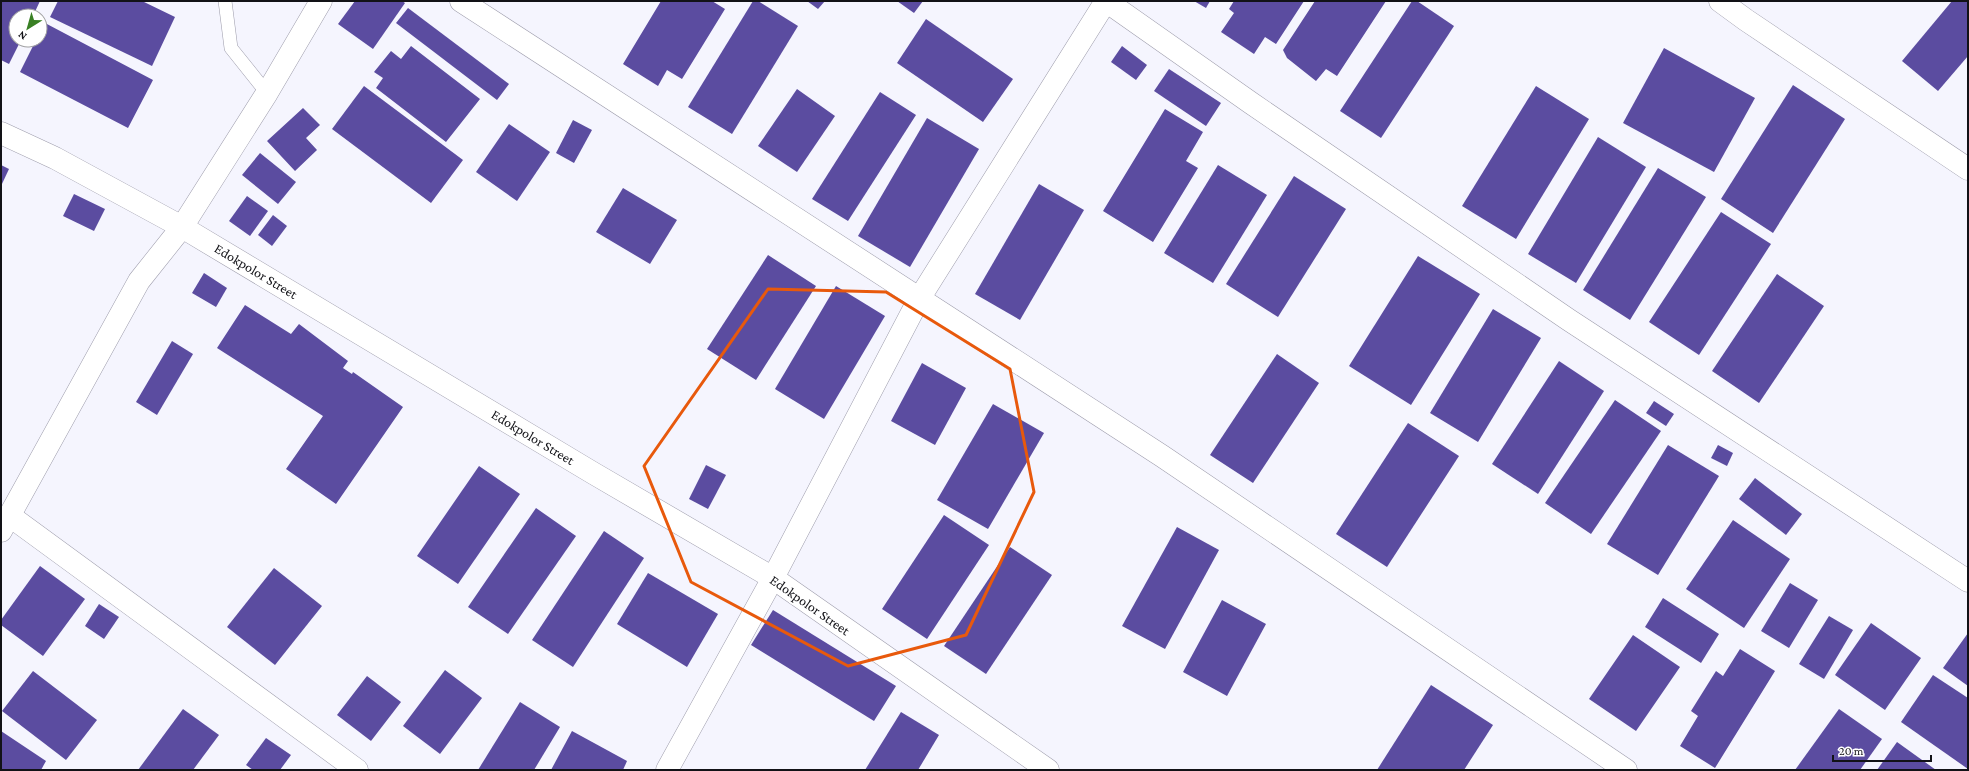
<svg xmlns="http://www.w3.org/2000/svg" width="1969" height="771" viewBox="0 0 1969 771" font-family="'Crimson Pro',serif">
<rect width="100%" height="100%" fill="#f5f5fe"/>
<!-- building -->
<g fill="#5b4ca0">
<path d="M1 1H40L33 16H16V40H21L9 64 1 60Z"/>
<path d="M58 1H142L175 17 152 66 50 17Z"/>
<path d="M355 1H402L405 3 373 49 338 24Z"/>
<path d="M661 1H712L725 9 682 79 667 70 658 86 623 64Z"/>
<path d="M753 1H758L798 26 732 134 688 107Z"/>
<path d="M807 1H825L818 9Z"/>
<path d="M897 1H923L914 13Z"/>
<path d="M1194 1H1210L1206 8Z"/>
<path d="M1234 1H1304L1276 44 1265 37 1254 54 1221 32 1234 13 1229 9Z"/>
<path d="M1315 1H1386L1337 76 1326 69 1316 81 1287 58 1283 50Z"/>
<path d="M1412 1H1417L1454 26 1381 138 1340 111Z"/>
<path d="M1952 1H1968V56L1938 91 1902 61Z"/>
<path d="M408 8 509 84 497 100 396 23Z"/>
<path d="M926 19 1013 79 983 122 897 63Z"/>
<path d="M45 23 153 80 128 128 20 72 36 40H40V33Z"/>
<path d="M411 46 480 99 446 142 376 88 383 78 374 72 391 51 401 59Z"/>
<path d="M1122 46 1147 65 1136 80 1111 62Z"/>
<path d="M1664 48 1755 98 1714 172 1623 123Z"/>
<path d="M1169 69 1221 103 1206 126 1154 91Z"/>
<path d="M1793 85 1845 119 1773 233 1721 199Z"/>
<path d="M364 86 463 160 431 203 332 129Z"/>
<path d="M1536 86 1589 119 1516 239 1462 206Z"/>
<path d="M797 89 835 116 797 172 758 146Z"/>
<path d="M880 92 916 115 848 221 812 199Z"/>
<path d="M303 108 320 125 306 138 317 150 295 171 267 141Z"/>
<path d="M1165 109 1203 132 1186 161 1198 168 1153 242 1103 211Z"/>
<path d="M927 118 979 149 910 267 858 236Z"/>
<path d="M573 120 592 130 574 163 556 153Z"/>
<path d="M509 124 550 152 517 201 476 172Z"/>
<path d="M1598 137 1646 167 1576 283 1528 254Z"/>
<path d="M260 153 296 182 278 204 242 175Z"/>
<path d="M1 165 9 169 1 186Z"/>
<path d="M1218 165 1267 195 1213 283 1164 253Z"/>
<path d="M1658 168 1706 197 1630 320 1583 290Z"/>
<path d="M1294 176 1346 209 1278 317 1226 284Z"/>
<path d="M1039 184 1084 210 1020 320 975 294Z"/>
<path d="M623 188 677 220 650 264 596 232Z"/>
<path d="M74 194 105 209 94 231 63 216Z"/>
<path d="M247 196 268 211 250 236 229 221Z"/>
<path d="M1721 212 1771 244 1699 355 1649 322Z"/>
<path d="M273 215 287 226 272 246 258 235Z"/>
<path d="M768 255 816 286 756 380 707 349Z"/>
<path d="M1418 256 1480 294 1411 405 1349 366Z"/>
<path d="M204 273 227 288 216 307 192 293Z"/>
<path d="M1777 274 1824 306 1759 403 1712 371Z"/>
<path d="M836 286 885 316 824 419 775 389Z"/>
<path d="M245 305 291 334 299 324 348 361 343 368 352 374 353 372 403 407 336 504 286 469 323 416 217 348Z"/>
<path d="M1493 309 1541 338 1478 442 1430 413Z"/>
<path d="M172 341 193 354 157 415 136 402Z"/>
<path d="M1277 354 1319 383 1253 483 1210 455Z"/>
<path d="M1559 361 1604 391 1538 494 1492 464Z"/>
<path d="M922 363 966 388 935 445 891 421Z"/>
<path d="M1615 400 1661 431 1591 534 1545 503Z"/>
<path d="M1654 401 1674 414 1666 426 1646 413Z"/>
<path d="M993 404 1044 433 988 529 937 500Z"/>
<path d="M1408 423 1459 456 1387 567 1336 534Z"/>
<path d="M1668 445 1719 476 1658 575 1607 544Z"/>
<path d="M1718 445 1733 453 1727 466 1711 458Z"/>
<path d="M706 465 726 475 708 509 689 499Z"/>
<path d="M479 466 520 494 458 584 417 556Z"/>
<path d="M1755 478 1802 514 1786 535 1739 499Z"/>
<path d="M536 508 576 536 508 634 468 607Z"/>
<path d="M944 515 989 545 927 639 882 609Z"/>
<path d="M1733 520 1790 559 1744 628 1686 589Z"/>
<path d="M1177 527 1219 550 1165 649 1122 626Z"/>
<path d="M604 531 644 558 573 667 532 640Z"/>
<path d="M1010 547 1052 575 986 674 944 646Z"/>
<path d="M40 566 85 599 43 656 1 625V620Z"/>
<path d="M274 568 322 606 275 665 227 627Z"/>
<path d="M648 573 718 614 687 667 617 624Z"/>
<path d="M1790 583 1818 600 1789 648 1761 631Z"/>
<path d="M1663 598 1719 634 1701 663 1645 627Z"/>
<path d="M1222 600 1266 624 1227 696 1183 672Z"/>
<path d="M99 604 119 617 104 639 85 626Z"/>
<path d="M773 610 896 686 874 721 751 645Z"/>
<path d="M1829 616 1853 630 1824 679 1799 664Z"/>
<path d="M1871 623 1921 658 1885 710 1835 675Z"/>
<path d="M1968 633V686L1943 668Z"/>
<path d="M1633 635 1680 667 1636 731 1589 699Z"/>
<path d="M1740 649 1775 671 1715 768 1680 746 1698 716 1691 711 1716 671 1723 676Z"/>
<path d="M445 670 482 698 440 754 403 726Z"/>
<path d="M33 671 97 720 66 760 2 711Z"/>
<path d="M1933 675 1968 698V769L1901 722Z"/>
<path d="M367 676 401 702 371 741 337 715Z"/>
<path d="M1431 685 1493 725 1464 770H1377Z"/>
<path d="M520 702 560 727 534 770H478Z"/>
<path d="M183 709 219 735 193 770H138Z"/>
<path d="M1839 709 1882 739 1860 770H1795Z"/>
<path d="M901 712 939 735 918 770H865Z"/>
<path d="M1 731 46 761 41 770H1Z"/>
<path d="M572 731 627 761 623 770H551Z"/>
<path d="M266 738 291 755 280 770H253L246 765Z"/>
<path d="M1897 742 1936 770H1877Z"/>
</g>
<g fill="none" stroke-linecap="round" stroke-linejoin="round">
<!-- service casing -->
<g stroke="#9e9dac" stroke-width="14">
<path id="service" d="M225 1 231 48 267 93"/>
</g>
<!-- minor casing -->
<g stroke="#9e9dac" stroke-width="23">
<g id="minor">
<path d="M461 1 1162 456 1626 770"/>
<path d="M1106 1 1251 103 1569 320 1968 581"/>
<path d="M1720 1 1746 20 1968 169"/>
<path d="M1 133 55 158 182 227 593 473 773 578 1048 770"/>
<path d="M10 516 357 770"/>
<path d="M1 531 139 281 182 227 267 93 321 1"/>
<path d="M667 770 773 578 919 299 1106 1"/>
</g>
</g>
<!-- service -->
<use href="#service" stroke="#fff" stroke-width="13"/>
<!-- minor -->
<use href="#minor" stroke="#fff" stroke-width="22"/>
</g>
<!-- marked area -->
<path fill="none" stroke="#e8590c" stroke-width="3" stroke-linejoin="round" d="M768 289 886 292 1010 369 1034 492 966 635 848 666 691 582 644 466Z"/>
<g text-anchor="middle" stroke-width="4" stroke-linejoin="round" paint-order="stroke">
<!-- street labels -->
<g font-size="14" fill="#121217" stroke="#fff">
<text transform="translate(256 271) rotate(31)" y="5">Edokpolor Street</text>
<text transform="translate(533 437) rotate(31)" y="5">Edokpolor Street</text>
<text transform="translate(810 605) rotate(35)" y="5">Edokpolor Street</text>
</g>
</g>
<!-- border -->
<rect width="1969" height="771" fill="none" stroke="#121217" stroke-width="4"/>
<!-- north arrow -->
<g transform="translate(28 28) rotate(217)"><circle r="19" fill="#ffffff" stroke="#a0a0a2"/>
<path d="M0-3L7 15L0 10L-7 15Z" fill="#398024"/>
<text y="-6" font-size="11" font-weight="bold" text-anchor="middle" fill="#121217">N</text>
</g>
<!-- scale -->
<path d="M1833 755v6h98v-6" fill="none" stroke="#121217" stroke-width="2"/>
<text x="1839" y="755" font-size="12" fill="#121217" stroke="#ffffff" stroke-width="3" paint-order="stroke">20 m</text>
</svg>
